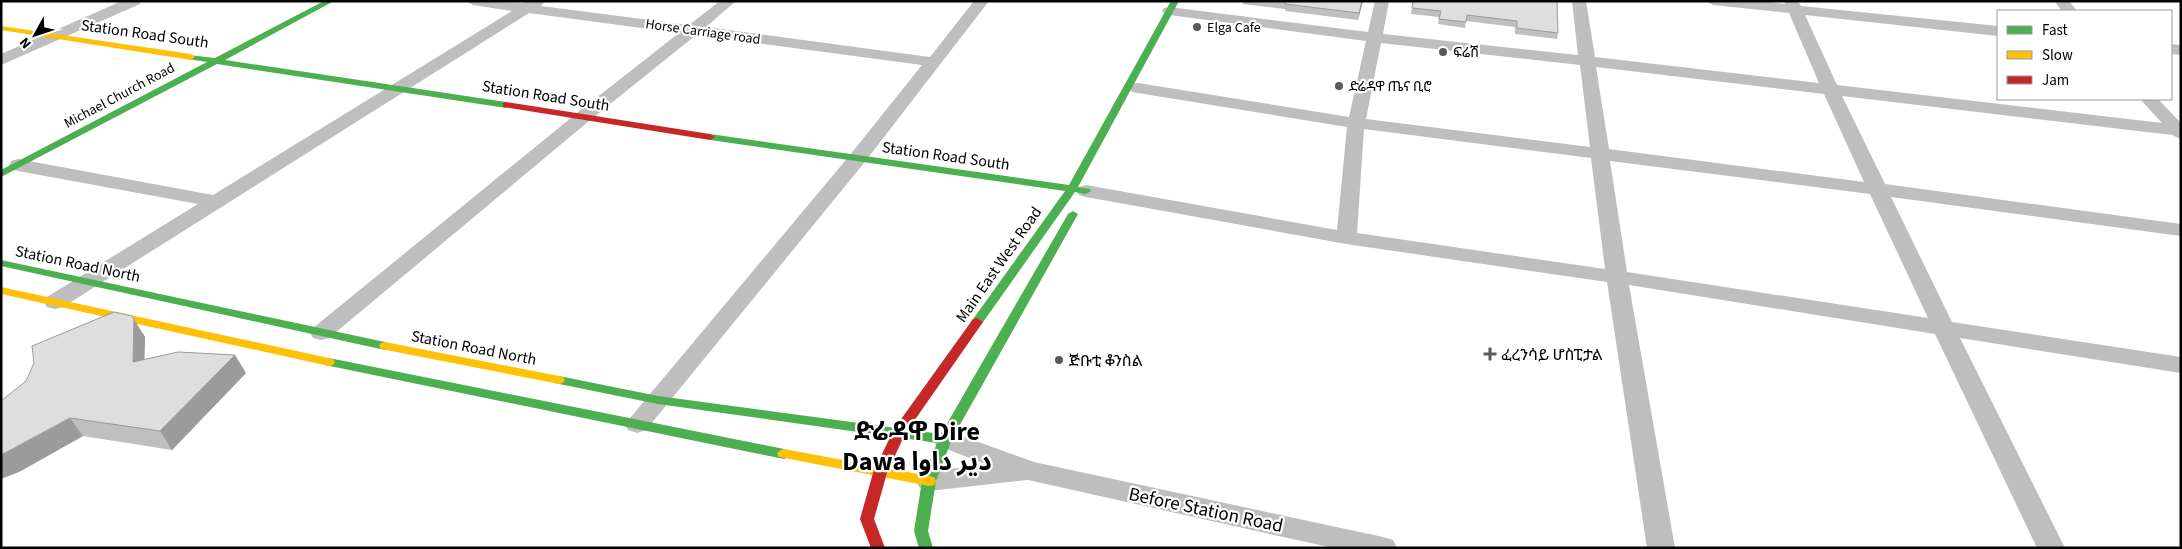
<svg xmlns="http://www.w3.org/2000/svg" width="2182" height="549" viewBox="0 0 2182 549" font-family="'Source Sans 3','Noto Sans Arabic','Noto Sans Ethiopic',sans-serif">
<rect width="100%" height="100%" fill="#fff"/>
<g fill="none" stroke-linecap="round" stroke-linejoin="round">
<!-- street -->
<g fill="#bebebe" fill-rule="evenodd">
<path d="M122 1H142L140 4 1 65V54Z"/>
<path d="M466 1 524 3 527 1H545L541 6 689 25 720 1H736L706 27 930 57 974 1H989L864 163 646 430 637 433 628 430 625 424 850 155 922 65 696 35 589 121 329 338 321 340 313 338 310 333 313 328 577 113 679 33 529 13 63 307 55 309 47 307 44 302 47 297 198 204 18 171 11 169 9 165 11 161 18 159 213 195 512 11 473 5Z"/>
<path d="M1375 1H1389L1383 34 1578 55 1572 1H1586L1595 57 1819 83 1789 13 1713 5 1706 1H1758L1785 4 1784 1H1798L1801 6 1998 26V36L1805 15 1837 85 2162 123 2140 99H2158L2181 123V139L2172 135 1842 96 1885 184 2181 224V236L1891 197 1952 322 2181 357V373L1960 338 2065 548H2037L1935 334 1629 285 1675 548H1647L1607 282 1346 244 1086 197 1079 195 1076 191 1079 187 1086 185 1337 230 1347 127 1138 93 1132 92 1130 88 1132 84 1138 83 1349 117 1366 41 1169 15 1164 14 1162 11 1164 8 1169 7 1368 32ZM1381 43 1580 65 1590 147 1366 119ZM1596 67 1824 94 1864 182 1609 149ZM1364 129 1591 158 1605 269 1357 233ZM1610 161 1870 194 1928 318 1627 272Z"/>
<path d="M2054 1H2069L2077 11H2062Z"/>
<path d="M2171 44 2181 45V55L2171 54Z"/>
<path d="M945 430 1034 462 1383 537 1393 540 1397 548H1333L1028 480 929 491 920 488 916 481 920 474 929 471 988 465 936 445 932 439 936 433Z"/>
</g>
<!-- fast -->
<g fill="#4caf50" fill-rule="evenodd">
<path d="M324 1H334L225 60 506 102 511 105 506 108 217 64 1 177V170L207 62 188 59V55L215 58Z"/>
<path d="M1171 1H1179L1078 187 1090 189 1091 191 1086 194 1075 192 981 325 977 326 971 322 1065 191 710 140 705 137 710 134 1069 185Z"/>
<path d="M1073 211 1078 214 952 439 936 481 928 531 933 548H919L914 531 922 481 937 443 658 404 559 384 555 383 553 380 555 377 559 376 658 396 941 434 1068 214Z"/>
<path d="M1 260 385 342 391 346 385 350 1 266Z"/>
<path d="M329 358 784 449 789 451 791 454 789 457 784 459 325 365 323 362 325 359Z"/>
</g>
<!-- slow -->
<g fill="#ffc107" fill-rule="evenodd">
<path d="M1 26 191 54 195 57 191 60 1 30Z"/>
<path d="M1 287 329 358 333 359 335 362 333 365 329 366 1 294Z"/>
<path d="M385 342 559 376 563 377 565 380 563 383 559 384 381 349 379 346 381 343Z"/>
<path d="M784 449 929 476 934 477 936 481 934 485 929 486 779 457 777 454 779 451Z"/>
</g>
<!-- jam -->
<g fill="#c62828" fill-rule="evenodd">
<path d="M506 102 710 134 715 137 710 140 503 107V103Z"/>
<path d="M977 318 983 322 905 434 887 473 874 519 885 548H871L860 519 873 473 894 429 973 319Z"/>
</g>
</g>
<!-- wall -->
<g fill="#bfbfbf">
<path d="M1244 1H1363L1358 20 1285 11V9L1243 4Z"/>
<path d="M1413 1H1557L1558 33 1557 39 1515 34V27L1466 21 1465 28 1438 24 1439 17 1411 14Z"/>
<path d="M143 333 145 337 144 359 246 373 172 450 83 436 19 472Z"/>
</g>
<!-- shaded-wall -->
<g fill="#9b9b9b">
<path d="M1362 1H1363L1358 20 1359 13Z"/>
<path d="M132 316 145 337 144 380 133 362Z"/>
<path d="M235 355 246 373 172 450 160 431Z"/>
<path d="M70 418 83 436 19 472 1 479V455Z"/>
</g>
<!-- building -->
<g fill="#dedede" stroke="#9b9b9b">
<path d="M1276 1H1362L1359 13 1285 4 1286 2Z"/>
<path d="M1413 1H1557L1558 33 1517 28V21L1467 15 1466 22 1439 19 1441 11 1412 8Z"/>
<path d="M114 312 132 316 134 319 133 362 178 352 235 355 160 431 70 418 1 455V401L26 381 34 363 32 346Z"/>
</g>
<!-- markers -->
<g fill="#595959" stroke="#fff" stroke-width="2">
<circle cx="1197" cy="27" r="5"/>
<circle cx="1443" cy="52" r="5"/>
<circle cx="1339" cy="86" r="5"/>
<path d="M1487.5 346.5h5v5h5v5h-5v5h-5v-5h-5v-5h5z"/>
<circle cx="1059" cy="360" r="5"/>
</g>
<g text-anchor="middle" stroke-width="4.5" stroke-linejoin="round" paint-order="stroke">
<!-- far-poi labels -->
<g font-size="14" fill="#000" stroke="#fff" text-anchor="start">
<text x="1207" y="32">Elga Cafe</text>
<text x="1453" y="57">ፍሬሽ</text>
<text x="1349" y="91">ድሬዳዋ ጤና ቢሮ</text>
</g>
<!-- far-street labels -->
<g font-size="14" fill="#000" stroke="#fff">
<text transform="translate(703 31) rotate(8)" y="5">Horse Carriage road</text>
<text transform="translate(119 95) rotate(-28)" y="5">Michael Church Road</text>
</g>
<!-- street labels -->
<g font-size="16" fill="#000" stroke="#fff">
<text transform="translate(145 33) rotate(8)" y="6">Station Road South</text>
<text transform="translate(546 95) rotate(9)" y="6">Station Road South</text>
<text transform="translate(946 155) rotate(8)" y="6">Station Road South</text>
<text transform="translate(78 263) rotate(12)" y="6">Station Road North</text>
<text transform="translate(998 264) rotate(-55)" y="6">Main East West Road</text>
<text transform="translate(474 347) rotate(11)" y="6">Station Road North</text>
</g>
<!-- poi labels -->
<g font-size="16" fill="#000" stroke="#fff" text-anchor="start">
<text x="1501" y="360">ፈረንሳይ ሆስፒታል</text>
<text x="1069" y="366">ጅቡቲ ቆንስል</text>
</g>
<!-- near-street labels -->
<g font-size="19" fill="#000" stroke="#fff">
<text transform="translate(1206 509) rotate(12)" y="7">Before Station Road</text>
</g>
<!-- town labels -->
<g font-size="26" font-weight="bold" fill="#000" stroke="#fff">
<text x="917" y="440">ድሬዳዋ Dire<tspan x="917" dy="30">Dawa دير داوا</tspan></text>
</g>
</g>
<!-- border -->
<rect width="2182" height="549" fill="none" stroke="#000000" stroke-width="5"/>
<!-- legend -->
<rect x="1997" y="10" width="175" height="90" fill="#ffffff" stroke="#999999"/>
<rect x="2007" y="26" width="25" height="8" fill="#4caf50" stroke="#999999"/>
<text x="2042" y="35" font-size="15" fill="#000000">Fast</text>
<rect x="2007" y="51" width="25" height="8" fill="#ffc107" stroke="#999999"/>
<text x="2042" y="60" font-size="15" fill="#000000">Slow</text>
<rect x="2007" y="76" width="25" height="8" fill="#c62828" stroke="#999999"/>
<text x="2042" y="85" font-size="15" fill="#000000">Jam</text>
<!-- north arrow -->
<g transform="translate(35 35) rotate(230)" stroke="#ffffff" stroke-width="4" paint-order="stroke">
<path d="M0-4L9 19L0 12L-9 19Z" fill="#000000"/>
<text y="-8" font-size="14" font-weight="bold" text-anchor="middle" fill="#000000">N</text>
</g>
</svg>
